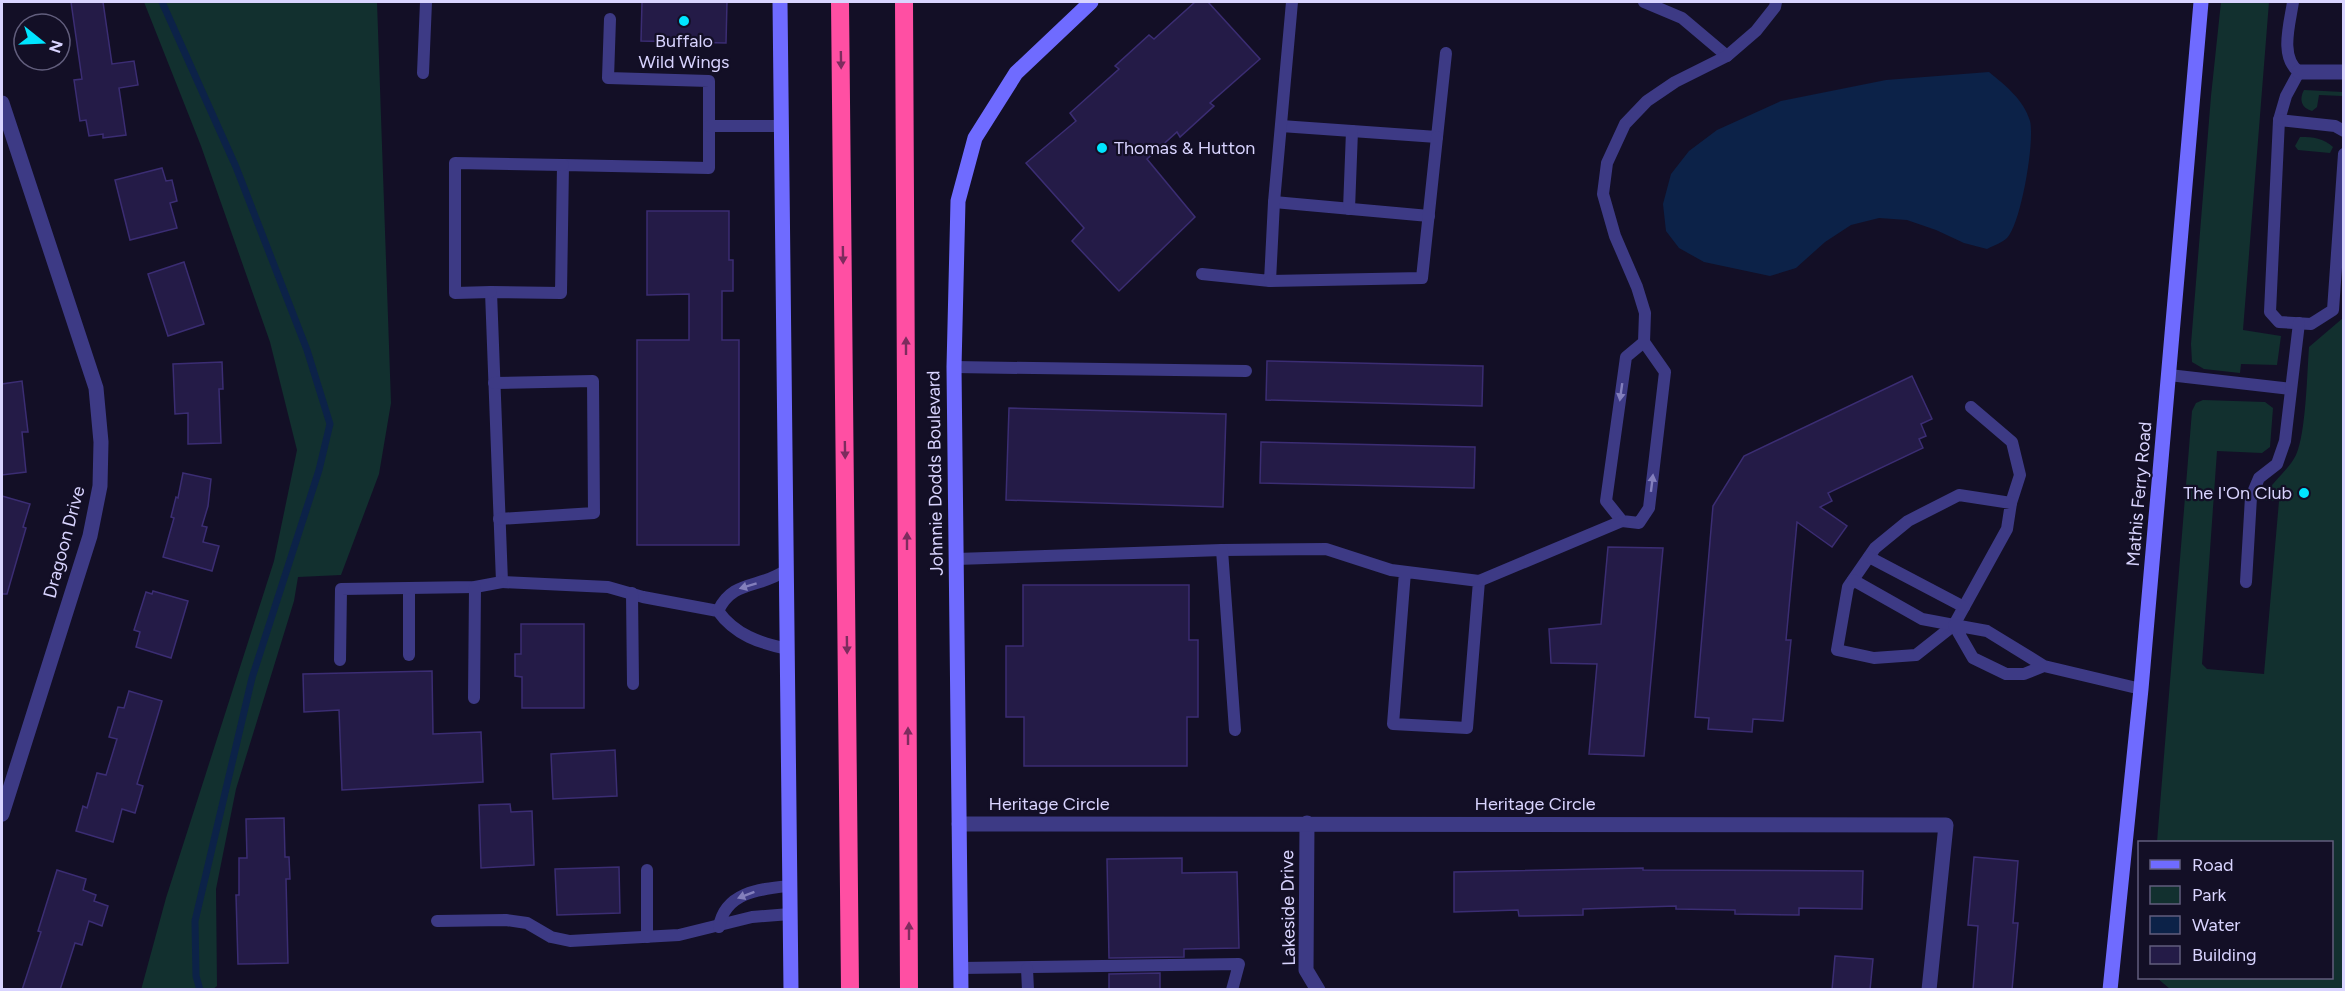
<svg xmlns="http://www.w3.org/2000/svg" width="2345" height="991" viewBox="0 0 2345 991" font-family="Figtree,sans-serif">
<rect width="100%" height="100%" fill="#130f26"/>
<!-- green -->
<g fill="#12302f">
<path d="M144 2H377L391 403 379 474 341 575 298 577 294 601 236 789 216 889 217 986 212 990H141L166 898 274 561 297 450 270 342 201 146Z"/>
<path d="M2221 2H2269L2243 330 2281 336 2277 365 2241 364 2240 373 2204 369 2192 362 2191 344 2211 96Z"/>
<path d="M2304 90 2343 92V96L2319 95 2317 107 2312 111C2301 108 2299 99 2304 90Z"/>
<path d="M2300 137C2314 137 2323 138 2333 147L2330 153 2298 150 2295 146Z"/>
<path d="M2343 318V989H2170L2157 978H2332V842H2157L2192 411 2196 403 2203 400 2265 402 2273 408 2270 447 2262 453 2217 451 2202 664 2207 669 2264 674 2279 501 2262 500C2271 482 2288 471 2296 455 2306 433 2307 374 2309 347Z"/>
</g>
<!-- water -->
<path fill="#0c2248" d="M1989 72C2006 86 2024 100 2030 121 2035 141 2021 224 2007 238 2003 242 1993 246 1987 249L1964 243 1936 230 1907 220 1879 218 1851 225 1825 242 1796 268 1770 276 1704 262 1679 248 1666 231 1663 204 1671 174 1689 151 1717 130 1781 101 1886 80Z"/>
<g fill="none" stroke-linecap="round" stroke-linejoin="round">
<!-- stream -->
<path stroke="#0c2248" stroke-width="7" d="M162 2 236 167 307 350 330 424 319 470 252 678 195 921 196 976 200 990"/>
</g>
<!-- building -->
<g fill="#241b47" stroke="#3b2d73" stroke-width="1.5">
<path d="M71 2H103L112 64 134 61 138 85 119 88 126 135 103 138V134L89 136 86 120 80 121 74 80 82 79Z"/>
<path d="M642 2H727L726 43 641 41Z"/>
<path d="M1195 2H1208L1260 59 1210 103 1214 106 1180 137 1177 132 1147 159 1195 217 1119 291 1072 241 1084 228 1026 163 1076 121 1070 113 1119 69 1115 66 1149 35 1154 39Z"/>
<path d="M162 168 166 181 172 180 177 201 170 203 177 228 130 240 115 180Z"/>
<path d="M647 211H729V260H733V291H722V340H739V545H637V340H689V294L647 295Z"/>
<path d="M184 262 204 324 168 336 148 274Z"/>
<path d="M1267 361 1483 366 1482 406 1266 400Z"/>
<path d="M222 362 223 389H219L221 443 188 444V413L175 414 173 364Z"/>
<path d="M1912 376 1932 419 1921 424 1926 436 1919 439 1923 448 1828 493 1832 501 1820 507 1847 526 1832 547 1797 522 1786 640H1791L1783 721 1753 719 1752 732 1708 729 1709 718 1695 717 1713 506 1744 456Z"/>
<path d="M22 381 28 432H22L26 472 2 475V384Z"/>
<path d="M1009 408 1226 414 1223 507 1006 500Z"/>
<path d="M1261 442 1475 447 1474 488 1260 483Z"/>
<path d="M183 473 211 479 208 506 202 526 207 527 203 542 219 546 212 571 163 557 174 518 171 517 176 497 178 498Z"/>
<path d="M2 496 30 504 23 527 26 528 7 594H2Z"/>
<path d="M1608 547 1663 548 1644 756 1589 754 1597 664 1551 663 1549 629 1601 624Z"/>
<path d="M1023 585H1189V640H1198V717H1187V766H1024V717H1006V646H1023Z"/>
<path d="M153 591 188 601 171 658 136 647 140 632 134 630 146 592 152 594Z"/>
<path d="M521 624H584V708H522V677L515 676V654H521Z"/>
<path d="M432 671 433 734 481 732 483 782 342 790 339 710 304 712 303 674Z"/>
<path d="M129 691 162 701 137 784 143 786 135 813 122 809 113 842 76 831 83 806 87 808 97 773 106 775 117 739 109 737 118 707 124 708Z"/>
<path d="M615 750 617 796 553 799 551 754Z"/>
<path d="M510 804 511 812 532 811 534 865 481 868 479 805Z"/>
<path d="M284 818 285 857H289L290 879H286L288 963 238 964 236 895H239V858H247L246 819Z"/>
<path d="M1974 857 2018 861 2013 923H2018L2012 990H1973L1978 926 1968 925Z"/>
<path d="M1182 858V873L1237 872 1239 948 1184 949V957L1109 958 1107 859Z"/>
<path d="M619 867 620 913 557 915 555 869Z"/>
<path d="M1643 868V870L1863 871 1862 909 1799 908V915L1735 914V910L1676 909V906L1583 909V915L1519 916 1518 910 1454 912V872Z"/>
<path d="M57 870 86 879 83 890 96 895 94 901 108 906 102 926 89 921 82 945 75 943 60 990H22L41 932 38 931Z"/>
<path d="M1835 956 1873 959 1870 990H1832Z"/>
<path d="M1160 973V990H1109V974Z"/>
</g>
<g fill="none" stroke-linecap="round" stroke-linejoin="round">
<!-- lane -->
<g stroke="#3d3a85" stroke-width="12">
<path d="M1644 2 1682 18 1727 56"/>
<path d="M2293 2C2290 23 2279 57 2299 72L2286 96 2279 120 2270 312 2279 322 2311 324 2333 310 2344 154"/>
<path d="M610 19 608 78 709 81V168L563 165 561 293 491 292 502 582 608 587 643 597 718 611C735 635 760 643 787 649"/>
<path d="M423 73 426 2"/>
<path d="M2279 120 2335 126 2344 131"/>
<path d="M709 126H782"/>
<path d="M1281 126 1437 137 1446 53"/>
<path d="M1274 202 1429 216"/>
<path d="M1349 209 1352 131"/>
<path d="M1202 274 1270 281 1274 202 1292 2"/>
<path d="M1270 281 1422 278 1437 137"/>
<path d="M491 292 455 293V163L563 165"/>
<path d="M1644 342 1626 357 1606 501 1622 521 1639 523 1649 508 1665 372 1644 342 1645 313 1637 287 1615 236 1603 194 1607 163 1625 124 1647 101 1675 82 1727 56 1756 31 1775 7 1776 2"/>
<path d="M954 367 1246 371"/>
<path d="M2169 375 2291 389"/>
<path d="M494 383 593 381 594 513 499 519"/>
<path d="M1971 407 2012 442 2020 475 2011 503"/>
<path d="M1959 495 2011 503 2007 529 1954 625 1916 655 1874 658 1837 650 1848 587 1875 548 1908 521Z"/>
<path d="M1222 550 1326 549 1391 570 1479 581 1467 728 1393 724 1405 572"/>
<path d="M1869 557 1964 607"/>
<path d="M956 559 1222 550 1235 730"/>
<path d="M1853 580 1922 619 1954 625"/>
<path d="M1479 581 1622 521"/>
<path d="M2246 582 2251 497 2259 478 2277 464 2285 441 2299 323"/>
<path d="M632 593 633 684"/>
<path d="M718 611C733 579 760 589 786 570"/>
<path d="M409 655V588"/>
<path d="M340 660 341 589 475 587 502 582"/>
<path d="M2044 666 2024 674H2006L1973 658 1954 625 1987 631 2044 666 2141 689"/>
<path d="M474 698 475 587"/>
<path d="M647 870V937"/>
<path d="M437 921 506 920 527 923 551 937 570 941 679 935 752 917 790 914"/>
<path d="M719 927C725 892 760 889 789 886"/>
<path d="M960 968 1239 964 1232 990"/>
<path d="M1027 969 1028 990"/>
</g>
<!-- street -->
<g stroke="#3d3a85" stroke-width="15">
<path d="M2299 72H2344"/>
<path d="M2 103 96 388 101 442 100 486 90 536 2 814"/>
<path d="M1307 823 1306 970 1318 990"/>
<path d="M959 824 1946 825 1929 990"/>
</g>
<!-- secondary -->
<g stroke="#6f6bff" stroke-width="15">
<path d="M780 2 791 990"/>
<path d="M961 990 954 367 958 201 975 138 1016 73 1091 2"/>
<path d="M2110 990 2141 689 2201 2"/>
</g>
<!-- highway -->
<g stroke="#ff4fa3" stroke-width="18">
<path d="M840 2 850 990"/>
<path d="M904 2 909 990"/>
</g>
</g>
<!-- one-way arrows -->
<defs><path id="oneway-solid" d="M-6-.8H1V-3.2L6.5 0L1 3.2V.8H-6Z" transform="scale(1.5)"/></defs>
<g fill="#7d2c5e">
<use href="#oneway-solid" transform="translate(841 60) rotate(89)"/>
<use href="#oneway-solid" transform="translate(843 255) rotate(89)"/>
<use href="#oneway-solid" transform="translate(906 346) rotate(-90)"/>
<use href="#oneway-solid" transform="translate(845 450) rotate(89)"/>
<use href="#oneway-solid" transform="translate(907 541) rotate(-90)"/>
<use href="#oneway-solid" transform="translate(847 645) rotate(89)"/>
<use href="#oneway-solid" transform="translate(908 736) rotate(-90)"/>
<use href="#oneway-solid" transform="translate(909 931) rotate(-90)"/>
</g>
<g fill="#837fbc">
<use href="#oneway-solid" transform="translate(1621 392) rotate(98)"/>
<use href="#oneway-solid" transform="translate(1652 483) rotate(-83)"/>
<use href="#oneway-solid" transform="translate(748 586) rotate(163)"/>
<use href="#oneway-solid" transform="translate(746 895) rotate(159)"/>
</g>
<!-- markers -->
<g fill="#00e5ff" stroke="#130f26" stroke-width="2">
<circle cx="684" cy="21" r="6"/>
<circle cx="1102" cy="148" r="6"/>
<circle cx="2304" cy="493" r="6"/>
</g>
<g text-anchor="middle" stroke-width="4.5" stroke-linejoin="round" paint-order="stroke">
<!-- poi labels -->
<g font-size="18" fill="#d9d4ff" stroke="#130f26">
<text x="684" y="47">Buffalo<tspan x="684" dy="21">Wild Wings</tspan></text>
<text x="1114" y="154" text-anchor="start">Thomas &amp; Hutton</text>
<text x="2292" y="499" text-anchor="end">The I'On Club</text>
</g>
<!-- street labels -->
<g font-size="18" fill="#d9d4ff" stroke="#130f26">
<text transform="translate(935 473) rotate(-91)" y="6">Johnnie Dodds Boulevard</text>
<text transform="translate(2139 494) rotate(-85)" y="6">Mathis Ferry Road</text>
<text transform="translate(64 542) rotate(-75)" y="6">Dragoon Drive</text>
<text x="1049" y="810">Heritage Circle</text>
<text x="1535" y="810">Heritage Circle</text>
<text transform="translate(1288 908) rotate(-91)" y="6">Lakeside Drive</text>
</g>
</g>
<!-- border -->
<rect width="2345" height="991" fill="none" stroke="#d9d4ff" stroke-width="6"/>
<!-- legend -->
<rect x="2138" y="841" width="195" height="138" fill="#130f26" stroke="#625e7d" stroke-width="1.5"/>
<rect x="2150" y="860" width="30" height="9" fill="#6f6bff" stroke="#625e7d" stroke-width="1.5"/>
<text x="2192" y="871" font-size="18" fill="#d9d4ff">Road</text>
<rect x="2150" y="886" width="30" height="18" fill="#12302f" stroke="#625e7d" stroke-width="1.5"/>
<text x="2192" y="901" font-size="18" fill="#d9d4ff">Park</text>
<rect x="2150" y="916" width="30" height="18" fill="#0c2248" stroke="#625e7d" stroke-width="1.5"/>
<text x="2192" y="931" font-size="18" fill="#d9d4ff">Water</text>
<rect x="2150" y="946" width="30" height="18" fill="#241b47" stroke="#625e7d" stroke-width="1.5"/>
<text x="2192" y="961" font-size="18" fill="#d9d4ff">Building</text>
<!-- north arrow -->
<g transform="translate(42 42) rotate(108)"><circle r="28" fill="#130f26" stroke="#625e7d" stroke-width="1.5"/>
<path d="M0-4.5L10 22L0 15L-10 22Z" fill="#00e5ff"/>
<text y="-9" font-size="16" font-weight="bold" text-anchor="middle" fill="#d9d4ff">N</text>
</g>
</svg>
